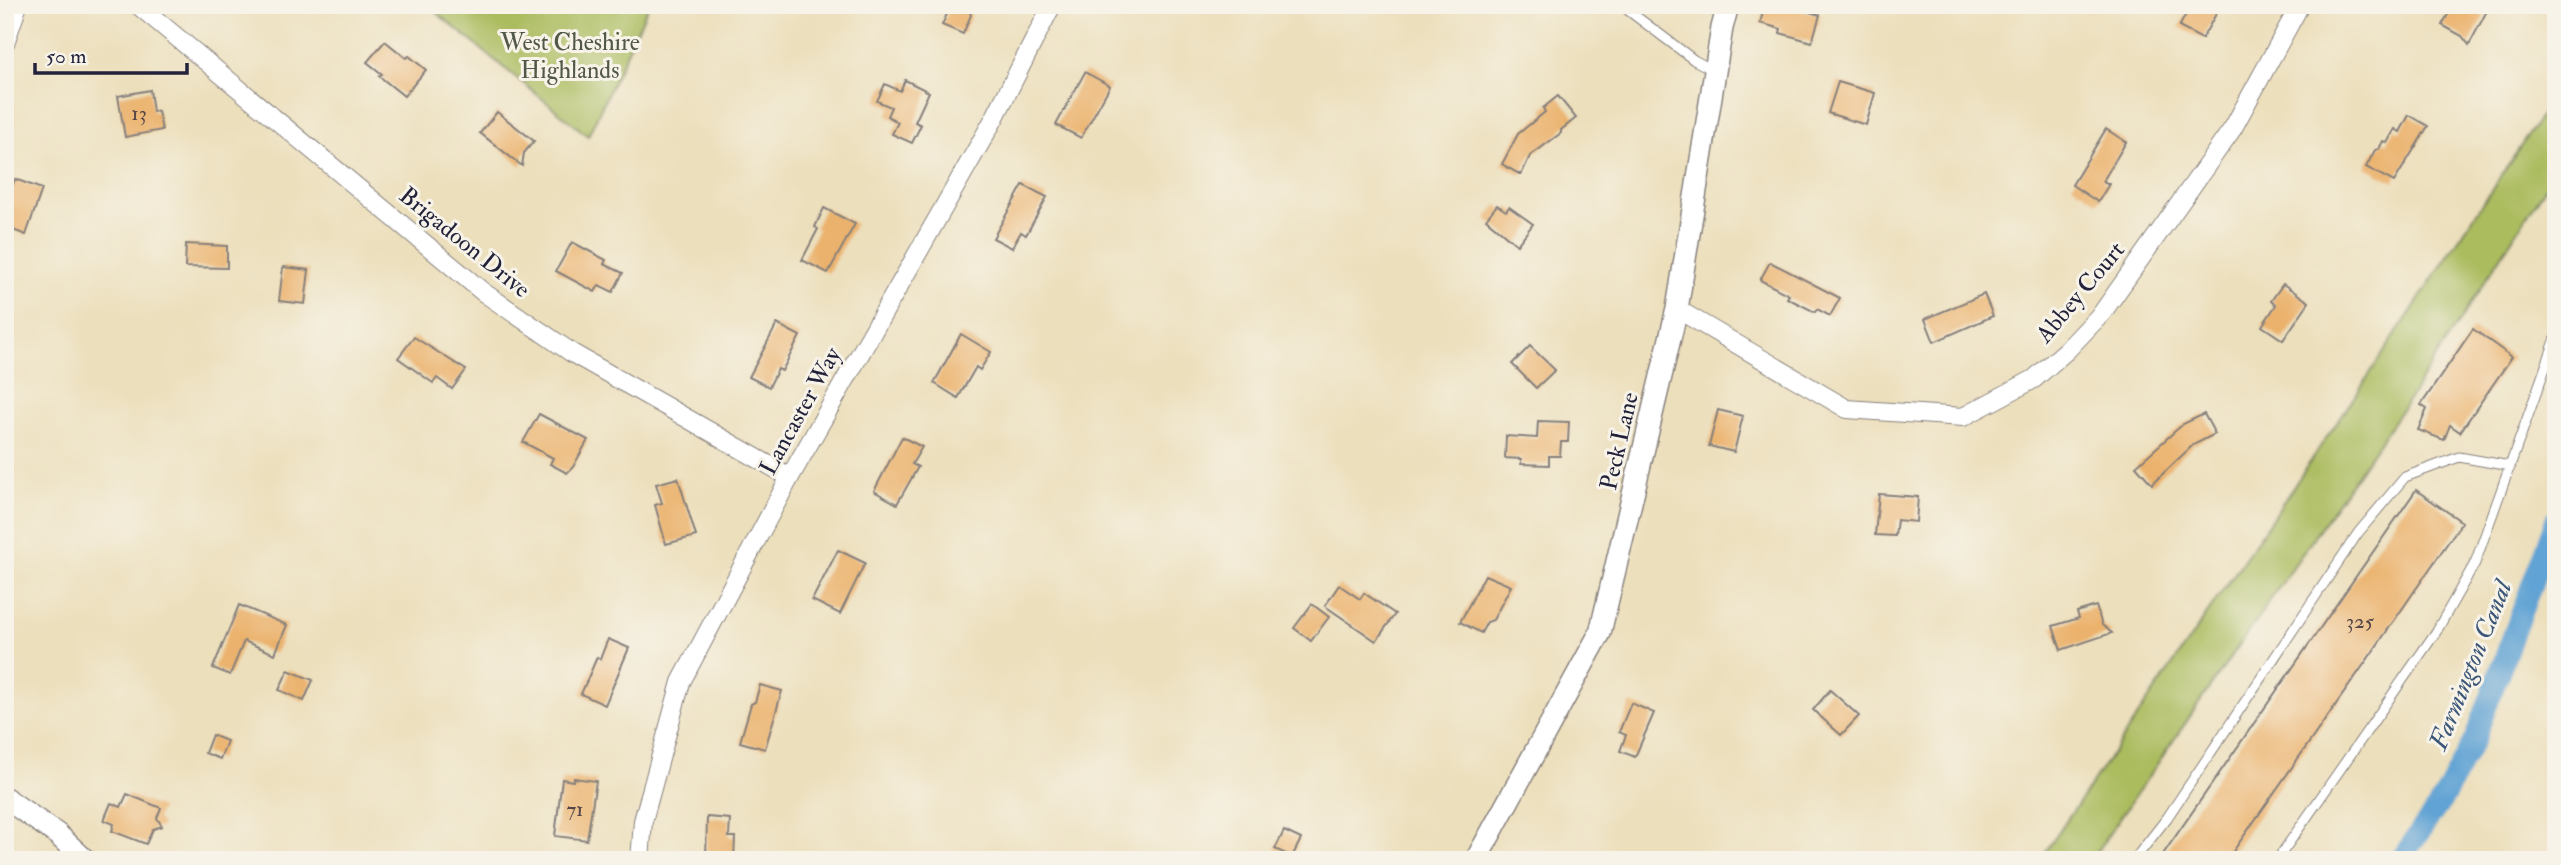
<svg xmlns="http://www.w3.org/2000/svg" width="2561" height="865" viewBox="0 0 2561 865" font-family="'IM FELL Double Pica',serif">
<rect width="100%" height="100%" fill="#f7f3e8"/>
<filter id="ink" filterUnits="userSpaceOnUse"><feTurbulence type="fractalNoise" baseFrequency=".0143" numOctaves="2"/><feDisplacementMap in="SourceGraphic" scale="14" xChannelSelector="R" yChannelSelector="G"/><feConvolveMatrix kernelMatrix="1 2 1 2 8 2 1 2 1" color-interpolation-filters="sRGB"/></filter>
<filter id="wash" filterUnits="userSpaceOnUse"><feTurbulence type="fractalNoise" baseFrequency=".00686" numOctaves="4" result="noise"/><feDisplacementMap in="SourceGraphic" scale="28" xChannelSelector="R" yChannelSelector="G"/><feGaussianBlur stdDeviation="1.57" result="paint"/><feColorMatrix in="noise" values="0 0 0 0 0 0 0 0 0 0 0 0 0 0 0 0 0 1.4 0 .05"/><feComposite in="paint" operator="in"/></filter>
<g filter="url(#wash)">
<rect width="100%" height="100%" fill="#ecdfbc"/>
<!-- green -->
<g fill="#abbc5f" stroke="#666f4d" stroke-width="2">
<path d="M427 5H649L588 136Z"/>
<path d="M2556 93V171L2413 393 2091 860H2040L2357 393Z"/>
</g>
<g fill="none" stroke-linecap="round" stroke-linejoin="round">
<!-- canal -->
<path stroke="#60a3d4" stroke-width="21" d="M2400 860 2443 799 2475 738 2556 519"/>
</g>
<g id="blocks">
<!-- building -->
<g fill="#ebb26d">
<path d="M951 5H967L971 15 963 34 942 25Z"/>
<path d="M1765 5H1785L1820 15 1812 42 1780 33 1781 29 1760 23Z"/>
<path d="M2191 5H2221L2202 39 2179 27Z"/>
<path d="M2456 5H2490L2469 45 2462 36 2442 25 2451 9Z"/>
<path d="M385 41 406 58 409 56 426 70 404 96 379 76 382 74 367 62Z"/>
<path d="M1085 72 1110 86 1081 138 1056 125Z"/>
<path d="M905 80 929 92 915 122 921 125 912 143 892 134 898 122 887 116 891 107 877 101 885 84 900 91Z"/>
<path d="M1838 82 1875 93 1866 125 1828 113Z"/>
<path d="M150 90 153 112 158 111 162 130 125 137 118 96Z"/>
<path d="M1558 96 1576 118 1561 130V133L1530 156 1521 175 1502 164 1518 134 1545 112 1543 108Z"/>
<path d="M497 112 534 141 524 153 522 166 480 133Z"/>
<path d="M2409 115 2428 126 2394 182 2366 167 2375 150 2379 149 2383 141 2387 143 2395 129 2400 132Z"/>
<path d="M2106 129 2126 142 2103 181 2109 184 2098 202 2072 185Z"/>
<path d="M15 179 42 189 26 235 5 227V206Z"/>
<path d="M1023 185 1047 197 1026 235 1021 232 1012 248 993 238Z"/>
<path d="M1497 205 1506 211 1509 207 1533 224 1517 245 1486 219Z"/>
<path d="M824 208 855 224 828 273 802 260 818 229 815 227Z"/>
<path d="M572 242 606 260 604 264 623 273 613 292 599 285 595 292 556 271Z"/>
<path d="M186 244 227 246V268L185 267Z"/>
<path d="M1770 262 1840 298 1830 316 1817 309 1815 312 1787 298 1789 295 1760 280Z"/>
<path d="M283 267 309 270 305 304 279 301Z"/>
<path d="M2283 284 2309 302 2283 340 2262 326 2276 305 2271 301Z"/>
<path d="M1984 294 1993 316 1934 342 1925 319Z"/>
<path d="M777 324 800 336 782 371 778 369 769 387 749 377Z"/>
<path d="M2473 329 2512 357 2460 432 2450 425 2444 440 2418 430 2427 409 2421 405Z"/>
<path d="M961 334 991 352 980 370 976 367 958 398 934 383Z"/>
<path d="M414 337 466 370 452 389 437 378 433 383 398 358Z"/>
<path d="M1530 346 1555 370 1536 388 1512 364Z"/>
<path d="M1718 410 1743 416 1734 452 1709 446Z"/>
<path d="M539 414 588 440 573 467 567 473 550 464 553 458 523 442Z"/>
<path d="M2204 414 2215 434 2193 445 2152 484 2136 466 2183 424Z"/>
<path d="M1538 421 1569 422 1568 442H1561L1560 456H1549V465L1521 464V459L1505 458 1506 436 1537 438Z"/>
<path d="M902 437 922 447 912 464 918 467 897 504 874 491Z"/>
<path d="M678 478 696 536 666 544 655 505 662 503 656 484Z"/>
<path d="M2416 490 2462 522 2367 660 2227 860H2159Z"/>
<path d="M1879 494 1918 497 1916 522 1897 520 1895 536 1875 535Z"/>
<path d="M838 550 865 563 840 614 812 600Z"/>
<path d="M1485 575 1511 586 1493 620 1487 622 1481 633 1460 622Z"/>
<path d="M1339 585 1360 599 1364 593 1395 614 1376 641 1325 606Z"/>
<path d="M1312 604 1329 617 1311 641 1294 628Z"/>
<path d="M239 605 287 625 275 654 244 641 230 675 213 668Z"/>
<path d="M2096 606 2102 625 2112 633 2061 650 2053 626 2079 618 2077 612Z"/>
<path d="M608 639 629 648 605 705 581 694 597 657 600 659Z"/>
<path d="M288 670 313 680 304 701 279 690Z"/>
<path d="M760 685 782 691 765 749 740 742 751 704 755 702Z"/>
<path d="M1830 690 1859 716 1841 735 1813 710Z"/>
<path d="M1631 703 1654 713 1635 757 1620 751 1626 735 1619 732Z"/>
<path d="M212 735 227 741 220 759 205 753Z"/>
<path d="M574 778 596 781 587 840 555 836 562 779 573 781Z"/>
<path d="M127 794 161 808 157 818 162 826 153 829 146 844 112 831 114 824 104 820 111 803 121 807Z"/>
<path d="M707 817 730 819 729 837H735L734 860H706Z"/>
<path d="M1284 831 1301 839 1292 857 1275 849Z"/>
</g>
</g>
</g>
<g filter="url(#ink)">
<use href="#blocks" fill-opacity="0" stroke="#87807c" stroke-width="2"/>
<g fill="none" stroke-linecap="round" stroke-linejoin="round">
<!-- service casing -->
<g stroke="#87807c" stroke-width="11">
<g id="service">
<path d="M1621 5 1694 60 1713 70"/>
<path d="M2134 860 2167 818 2358 533 2405 477 2459 457 2510 466"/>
<path d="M2277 860 2436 632 2475 563 2556 338"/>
</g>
</g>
<!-- minor casing -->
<g stroke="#87807c" stroke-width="20">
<g id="minor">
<path d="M138 5 483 292 572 353 790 477"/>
<path d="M5 43 18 5"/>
<path d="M1677 309 1847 409 1963 417 2034 379 2067 350 2102 313 2233 128 2300 5"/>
<path d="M640 860 643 821 681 682 790 477 994 119 1052 5"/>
</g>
</g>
<!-- tertiary casing -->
<g stroke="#87807c" stroke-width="24">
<g id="tertiary">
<path d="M5 798 57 834 85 860"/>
<path d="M1476 860 1600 633 1677 309 1722 28 1728 5"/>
</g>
</g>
<!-- service -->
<use href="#service" stroke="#fff" stroke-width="9"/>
<!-- minor -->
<use href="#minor" stroke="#fff" stroke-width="18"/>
<!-- tertiary -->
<use href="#tertiary" stroke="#fff" stroke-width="21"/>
</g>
</g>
<g text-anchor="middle" stroke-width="6" stroke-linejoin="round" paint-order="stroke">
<!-- number labels -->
<g font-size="21" fill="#544648">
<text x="139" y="120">13</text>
<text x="2360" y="628">325</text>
<text x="575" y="816">71</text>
</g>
<!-- park labels -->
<g font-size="24" fill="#525848" stroke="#f7f3e8">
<text x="570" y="50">West Cheshire<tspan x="570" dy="28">Highlands</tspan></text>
</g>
<!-- street labels -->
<g font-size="24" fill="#22223b" stroke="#f7f3e8">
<text transform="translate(465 242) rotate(39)" y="8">Brigadoon Drive</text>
<text transform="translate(2080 292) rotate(-50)" y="8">Abbey Court</text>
<text transform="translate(800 411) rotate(-61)" y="8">Lancaster Way</text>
<text transform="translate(1619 441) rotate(-77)" y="8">Peck Lane</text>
</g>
<!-- water labels -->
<g font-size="26" font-style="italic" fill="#3b5678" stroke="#f7f3e8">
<text transform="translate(2470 665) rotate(-68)" y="9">Farmington Canal</text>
</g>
</g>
<!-- margin -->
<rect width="2561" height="865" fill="none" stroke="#f7f3e8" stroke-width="28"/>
<!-- scale -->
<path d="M35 63v10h152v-10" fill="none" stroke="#22223b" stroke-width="3.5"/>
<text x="46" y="63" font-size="21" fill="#22223b" stroke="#f7f3e8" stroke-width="5" paint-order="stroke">50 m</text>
</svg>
